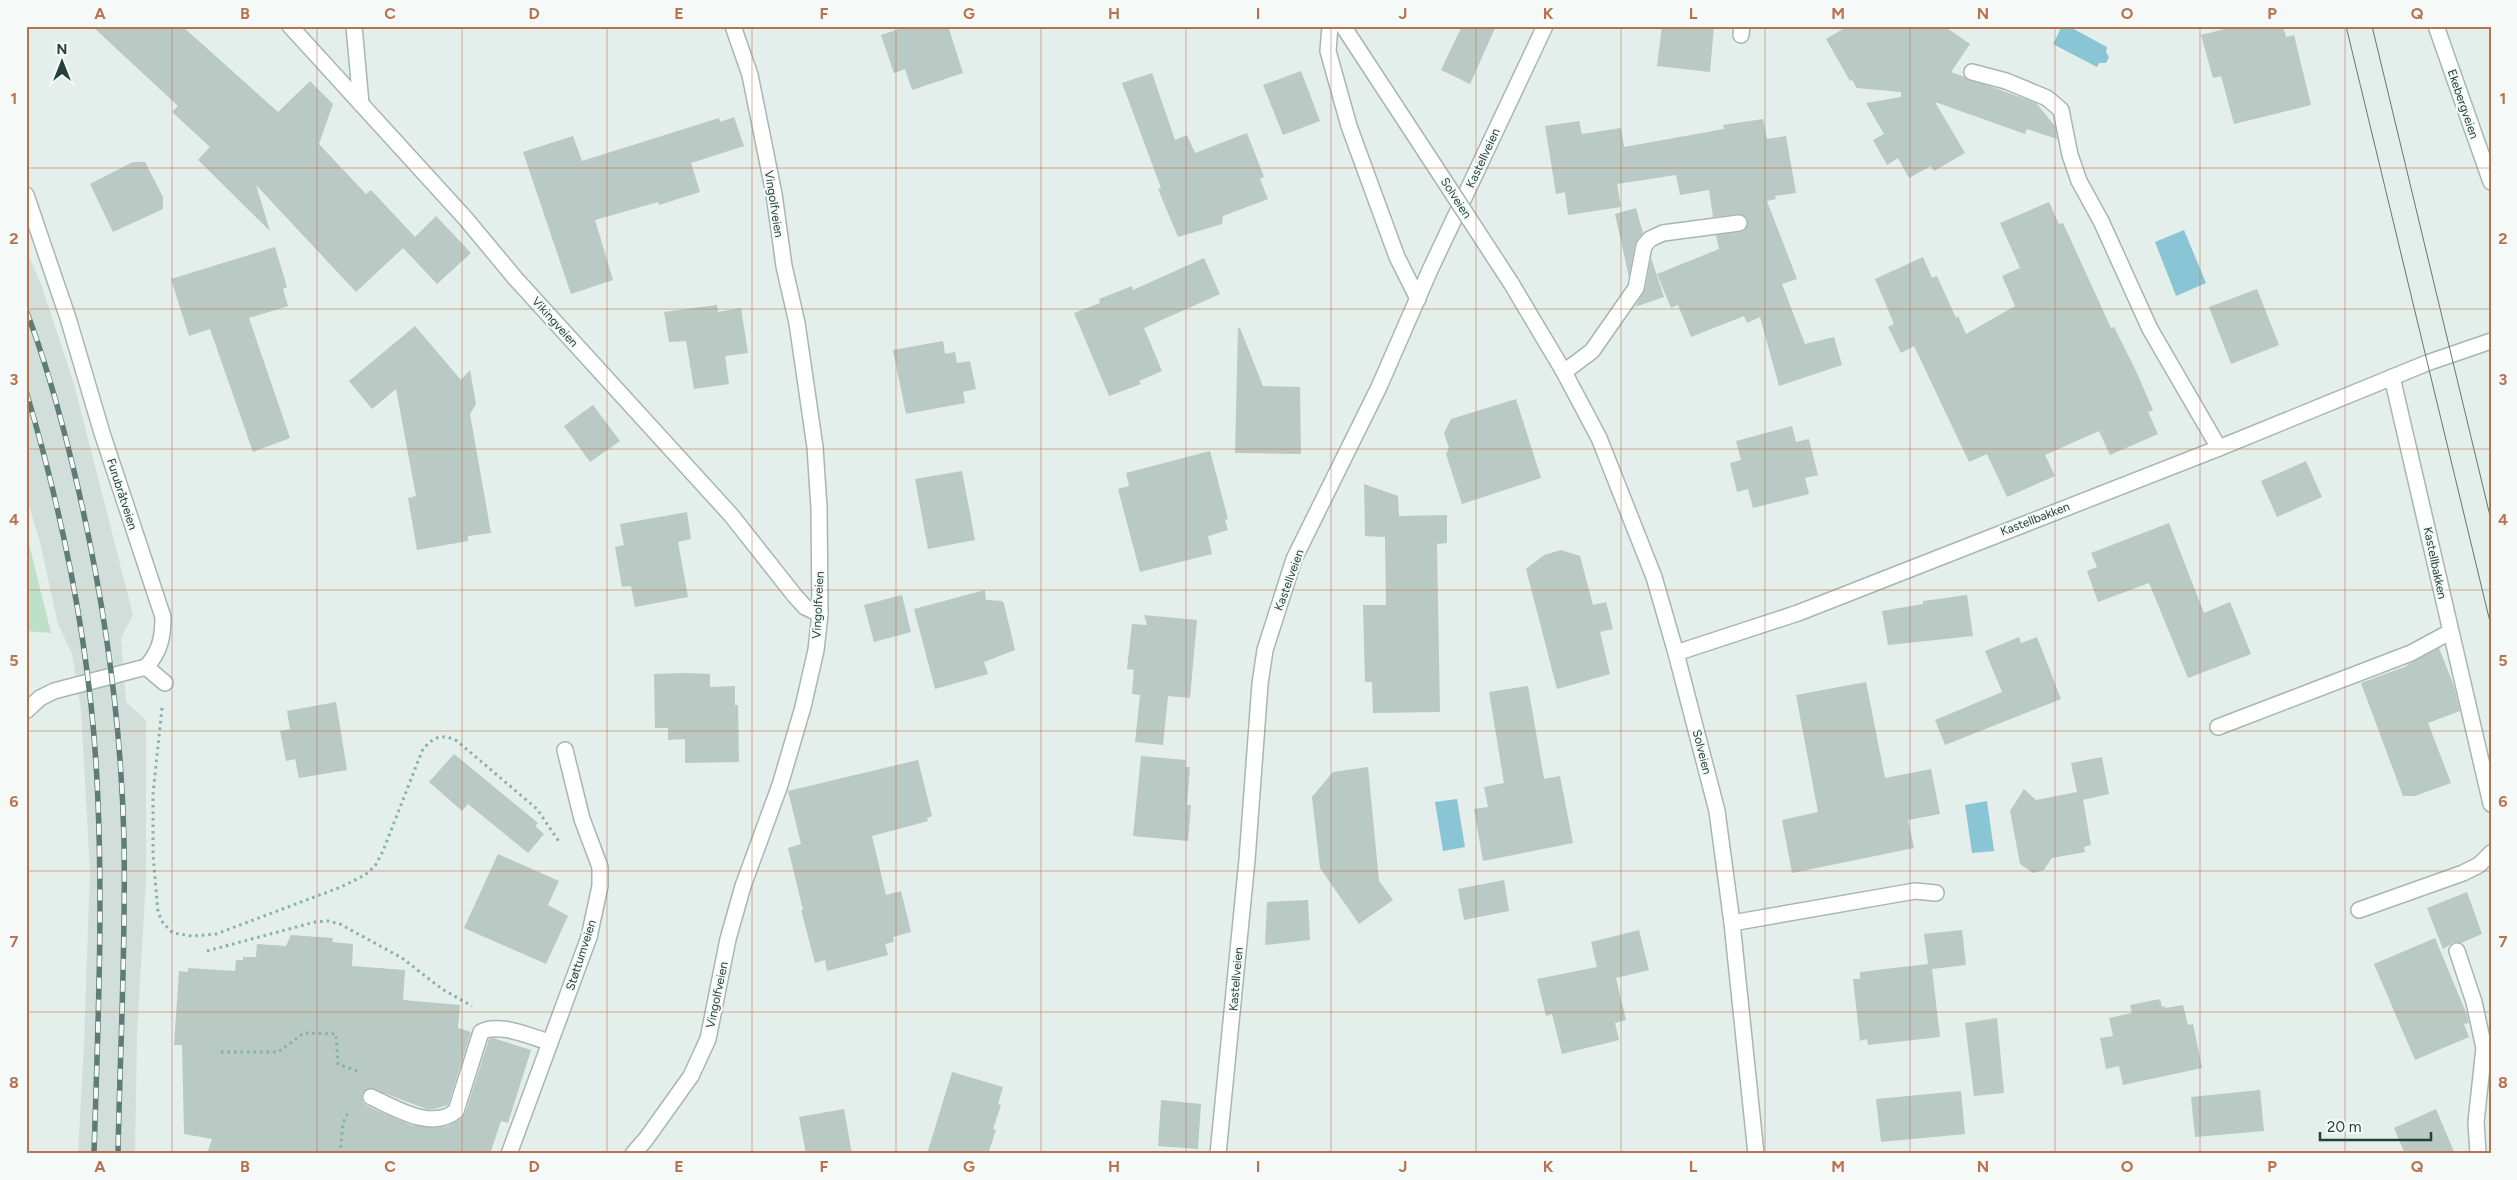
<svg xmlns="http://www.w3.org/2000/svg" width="2517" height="1180" viewBox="0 0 2517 1180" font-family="Figtree,sans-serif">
<rect width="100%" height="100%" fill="#e4eeea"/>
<!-- built -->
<path fill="#d2ded9" d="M26 250 41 284 74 384 133 615 121 638 126 702 146 720V878L137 1034 135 1154H78L84 1043 90 871 81 710 72 654 58 624 40 542 26 496Z"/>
<!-- green -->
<path fill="#bce0c8" d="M26 535 29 544 51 633 26 631Z"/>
<!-- water -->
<g fill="#8ac5d5">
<path d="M2062 26H2068L2107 47 2106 52 2109 57 2106 63H2099L2097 67 2053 44Z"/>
<path d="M2184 230 2206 283 2176 296 2155 242Z"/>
<path d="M1457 799 1465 847 1443 851 1435 802Z"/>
<path d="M1987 801 1994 851 1972 853 1965 805Z"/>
</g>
<!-- building -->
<g fill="#b9c9c3">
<path d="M92 26H182L278 112 310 81 333 104 319 144 366 194 371 190 415 237 436 216 471 253 437 284 403 248 356 292 256 185 270 231 198 160 210 147 172 112 178 106Z"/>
<path d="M908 26H948L963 73 912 90 905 69 894 73 881 35Z"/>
<path d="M1462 26H1496L1470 84 1441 70Z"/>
<path d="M1662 26H1714L1710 72 1657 66Z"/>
<path d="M1848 26H1944L1970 44 1951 72 2036 103 2055 126 2057 139 2027 129 2025 134 1935 102 1965 153 1934 171 1931 166 1909 178 1898 158 1887 165 1873 140 1884 134 1866 103 1901 97V92L1857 88 1852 80 1850 81 1826 39Z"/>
<path d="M2237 26H2283L2286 37 2294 35 2311 105 2234 124 2221 76 2213 78 2201 35Z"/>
<path d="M1301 71 1320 121 1283 135 1263 85Z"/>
<path d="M1152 73 1175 140 1187 135 1195 153 1247 133 1264 177 1260 179 1268 199 1223 216 1222 224 1178 237 1158 189 1161 188 1122 83Z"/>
<path d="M734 117 744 146 691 163 700 192 659 205 658 202 595 220 613 280 571 294 523 152 573 136 582 161 719 118 720 122Z"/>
<path d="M1763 119 1767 139 1786 136 1796 193 1775 196 1776 199 1767 201 1797 279 1782 284 1805 344 1834 337 1842 365 1779 386 1760 317 1747 323 1744 316 1691 337 1678 305 1671 308 1657 274 1719 249 1716 235 1744 231 1748 222 1746 217 1738 214 1713 217 1709 190 1680 195 1676 175 1617 184 1621 207 1568 215 1565 192 1556 194 1545 126 1579 121 1582 134 1621 128 1624 147 1724 129 1723 125Z"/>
<path d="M133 162H145L163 197V209L113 232 90 184Z"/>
<path d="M2049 202 2059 224 2063 223 2111 328 2114 327 2136 371 2153 410 2148 412 2158 434 2110 455 2099 431 2045 455 2055 476 2007 497 1987 454 1969 462 1914 346 1901 353 1888 327 1894 324 1875 279 1923 257 1932 278 1937 276 1956 318 1958 316 1966 334 2015 306 2002 276 2020 268 2000 223Z"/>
<path d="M1636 208 1643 233 1635 244 1629 277 1615 214Z"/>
<path d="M275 247 287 287 283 289 288 306 249 318 290 438 253 452 210 329 189 336 171 279Z"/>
<path d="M1204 258 1220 294 1144 328 1162 371 1139 381 1141 384 1109 396 1074 313 1100 303 1099 299 1132 286 1133 290Z"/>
<path d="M1651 258 1664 297 1635 307 1645 290Z"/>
<path d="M2257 289 2279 345 2231 364 2209 307Z"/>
<path d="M717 305 718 312 741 308 748 353 725 356 729 384 694 389 686 341 669 342 664 312Z"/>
<path d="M415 326 461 380 470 370 476 404 470 414 491 533 468 536V541L417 550 408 498 416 496 396 389 372 409 349 381Z"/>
<path d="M1238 328H1240L1263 386 1300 387 1301 454 1235 453Z"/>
<path d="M943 341 945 354 955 352 957 363 970 361 976 389 963 392 965 403 906 414 893 350Z"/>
<path d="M1516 399 1541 478 1462 504 1446 454 1449 448 1444 433 1451 419Z"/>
<path d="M593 405 620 441 590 462 564 426Z"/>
<path d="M1792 426 1796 442 1809 439 1818 475 1805 478 1809 494 1753 508 1748 489 1737 492 1730 463 1741 460 1736 441Z"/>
<path d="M1210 451 1228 519 1225 520 1228 530 1208 536 1212 554 1140 572 1118 489 1129 486 1126 473Z"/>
<path d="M2306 461 2322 497 2277 517 2261 481Z"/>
<path d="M962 471 975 540 928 549 915 479Z"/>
<path d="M1364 484 1398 496 1399 516 1447 515V543L1437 544 1440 712 1373 713 1372 682H1365L1363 605H1386L1385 537 1365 536Z"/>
<path d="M687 512 691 539 678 542 688 597 635 607 631 586 622 587 615 547 624 545 620 524Z"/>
<path d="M2169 523 2204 613 2230 602 2251 654 2188 678 2149 583 2098 602 2087 571 2097 567 2091 553Z"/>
<path d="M1561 550 1580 556 1593 605 1606 602 1613 629 1600 632 1610 674 1557 689 1526 569 1544 555Z"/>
<path d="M985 590 986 600 1002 601 1004 604 1015 650 984 662 988 674 935 689 914 609Z"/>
<path d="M902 595 911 632 874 642 864 605Z"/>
<path d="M1967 595 1973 636 1888 645 1882 611 1923 604V601Z"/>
<path d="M1144 615 1197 620 1190 698 1168 696 1163 745 1135 742 1140 695 1132 694 1134 670 1127 669 1132 624 1147 625Z"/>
<path d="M2019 637 2021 643 2037 637 2061 699 1945 745 1935 720 2002 692 1985 651Z"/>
<path d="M2439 648 2454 686 2460 711 2428 723 2451 783 2415 796H2403L2361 683 2404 667Z"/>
<path d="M684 673 710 674V687L735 686V705H738L739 762 685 763V739L668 740V728H655L654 674Z"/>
<path d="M1866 682 1885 778 1931 769 1940 814 1908 820 1914 848 1792 873 1782 820 1818 812 1796 695Z"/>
<path d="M1528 686 1544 779 1560 776 1573 843 1483 861 1474 809 1488 807 1484 787 1504 783 1489 692Z"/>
<path d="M336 702 347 770 299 778 295 759 286 761 280 731 290 729 287 711Z"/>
<path d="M454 754 538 823 535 826 544 834 528 853 468 804 462 811 429 782Z"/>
<path d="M1141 756 1186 760 1185 767H1190L1187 805H1191L1188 841 1133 836Z"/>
<path d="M2102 757 2109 794 2083 800 2091 845 2084 847 2085 852 2052 858 2044 870 2033 873 2020 864 2010 811 2024 789 2036 800 2077 792 2071 763Z"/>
<path d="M918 760 932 816 927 818 928 821 872 836 886 895 901 891 911 932 893 937 894 942 885 944 888 955 827 971 825 960 815 963 801 910H803L788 848 801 844 788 791Z"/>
<path d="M1368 767 1379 881 1393 900 1359 924 1320 868 1312 797 1333 772Z"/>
<path d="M498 854 559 881 548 905 568 916 546 964 464 928Z"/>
<path d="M1504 880 1509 911 1464 920 1458 889Z"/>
<path d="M2467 892 2482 934 2461 943 2454 942 2443 949 2427 908Z"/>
<path d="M1308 900 1310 940 1265 945 1267 902Z"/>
<path d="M1639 930 1649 970 1616 978 1626 1020 1615 1023 1619 1040 1562 1054 1552 1014 1546 1016 1537 979 1597 967 1591 942Z"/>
<path d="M1962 930 1966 965 1932 969 1940 1037 1868 1045 1867 1039 1860 1041 1853 979H1860V972L1928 964 1924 934Z"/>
<path d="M291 935 333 938 332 942 353 944 352 966 405 970 403 1000 460 1005 458 1028 471 1032 448 1105 435 1109H426L371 1088 362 1094 363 1102 367 1106 411 1125 435 1128 448 1126 461 1119 465 1114 489 1039 493 1038 531 1050 508 1123 501 1121 490 1154H207L212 1139 184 1134 182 1045H174L179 971 188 972V968L235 971 236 960H243V957H256L257 944 286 946Z"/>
<path d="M2435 938 2467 1015 2469 1023 2464 1024 2469 1037 2415 1060 2374 964Z"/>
<path d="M2160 999 2162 1007 2165 1006V1008L2183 1005 2188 1025 2193 1024 2202 1068 2123 1085 2119 1066 2106 1069 2100 1038 2113 1036 2109 1018 2132 1013 2130 1005Z"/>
<path d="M1997 1018 2004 1093 1974 1096 1965 1023Z"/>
<path d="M952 1072 1003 1087 998 1104 1001 1105 993 1129 996 1130 988 1154H927Z"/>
<path d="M2260 1090 2264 1131 2195 1137 2191 1097Z"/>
<path d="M1961 1091 1965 1134 1881 1142 1876 1099Z"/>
<path d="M1161 1100 1201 1104 1198 1149 1158 1146Z"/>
<path d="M844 1109 852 1154H806L799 1117Z"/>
<path d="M2436 1109 2455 1154H2405L2394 1128Z"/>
</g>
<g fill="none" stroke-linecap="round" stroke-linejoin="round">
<!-- service casing -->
<g stroke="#a6b7b2" stroke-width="18">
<g id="service">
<path d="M1741 35 1742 26"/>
<path d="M1972 72 2006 81 2047 98 2061 110 2070 155 2079 181 2101 221 2150 329 2219 448"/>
<path d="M1564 372 1592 351 1636 288 1644 246 1650 239 1663 233 1739 223"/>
<path d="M2392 377 2491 804"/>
<path d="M146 667 165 683"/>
<path d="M2218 727 2411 653 2450 632"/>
<path d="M565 750 582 819 600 867V886L589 937"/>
<path d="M2359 910 2463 873 2479 865 2491 853"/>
<path d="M1732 923 1915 891 1936 893"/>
<path d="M2457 951 2474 1002 2484 1048 2476 1122 2478 1154"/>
</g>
</g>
<!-- minor casing -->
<g stroke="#a6b7b2" stroke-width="18">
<g id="minor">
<path d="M290 26 466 219 515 278 731 515 795 596 805 607 820 614"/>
<path d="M354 26 361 104"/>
<path d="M1330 26 1328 51 1349 126 1397 257 1418 299"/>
<path d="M26 195 68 318 102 433 163 617C163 637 160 652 146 667L54 691 40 698 26 711"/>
<path d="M1676 653 1798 613 2219 448 2427 363 2491 341"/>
<path d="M371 1097C396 1108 431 1131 456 1111L481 1032C499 1022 531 1037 549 1042"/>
<path d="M509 1154 589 937"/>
<path d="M633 1154 646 1139 691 1076 708 1039 728 939 743 886 780 785 803 707 816 650 820 614 819 508 815 447 797 323 784 266 774 194 750 75 733 26"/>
<path d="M1218 1154 1247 860 1260 684 1265 650 1294 559 1379 387 1430 270 1545 26"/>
</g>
</g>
<!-- tertiary casing -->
<g stroke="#a6b7b2" stroke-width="18">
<g id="tertiary">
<path d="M1343 26 1436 168"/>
<path d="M1511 283 1564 372 1599 438 1654 577 1676 653 1717 811 1732 923 1756 1154"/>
</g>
</g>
<!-- secondary casing -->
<g stroke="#a2bab3" stroke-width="18">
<path id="secondary" d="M2436 26 2491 182"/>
</g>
<!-- path -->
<g stroke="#83b3a6" stroke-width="3" stroke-dasharray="2.5 4" stroke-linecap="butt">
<path d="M162 708 153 794V855L158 912 163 923 173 933 192 936 216 934 341 887 365 875 375 866 383 851 422 751C432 737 442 733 457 741L537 809 560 843"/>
<path d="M207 951 315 922 328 921 340 924 402 958 442 989 472 1006"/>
<path d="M221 1052H278L304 1033 336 1034 338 1064 360 1072"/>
<path d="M340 1154 343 1123 349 1110"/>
</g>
<!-- service -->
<use href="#service" stroke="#fff" stroke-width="15"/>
<!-- minor -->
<use href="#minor" stroke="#fff" stroke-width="15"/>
<!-- tertiary -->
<use href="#tertiary" stroke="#fff" stroke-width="15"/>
<!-- secondary -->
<use href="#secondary" stroke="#fff" stroke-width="15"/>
<!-- tram -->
<g stroke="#5d7c75" stroke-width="1">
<path d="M2346 26 2491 626"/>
<path d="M2372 26 2491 520"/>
</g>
<!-- rail casing -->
<g stroke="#5d7c75" stroke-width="5.5">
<g id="rail">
<path d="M26 310C46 362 61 417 74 471 103 592 121 715 124 840 126 945 120 1049 118 1154"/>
<path d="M26 391C62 512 88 638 96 763 104 893 98 1024 94 1154"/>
</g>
</g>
<!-- rail -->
<use href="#rail" stroke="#f5faf8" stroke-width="4" stroke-dasharray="11" stroke-linecap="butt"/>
<!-- tertiary-bridge casing -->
<g stroke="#a6b7b2" stroke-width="18" stroke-linecap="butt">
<path id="tertiary-bridge" d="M1436 168 1511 283"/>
</g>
<!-- tertiary-bridge -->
<use href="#tertiary-bridge" stroke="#fff" stroke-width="15"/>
</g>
<!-- grid -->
<path fill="none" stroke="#b77350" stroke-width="1" stroke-opacity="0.55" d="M172 26V1154M317 26V1154M462 26V1154M607 26V1154M752 26V1154M896 26V1154M1041 26V1154M1186 26V1154M1331 26V1154M1476 26V1154M1621 26V1154M1765 26V1154M1910 26V1154M2055 26V1154M2200 26V1154M2345 26V1154M26 168H2491M26 309H2491M26 449H2491M26 590H2491M26 731H2491M26 871H2491M26 1012H2491"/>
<g text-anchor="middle" stroke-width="4.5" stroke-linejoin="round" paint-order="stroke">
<!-- street labels -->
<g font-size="12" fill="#22413a" stroke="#f5faf8">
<text transform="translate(2463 104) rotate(71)" y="4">Ekebergveien</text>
<text transform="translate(1483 158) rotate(-65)" y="4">Kastellveien</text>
<text transform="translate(1456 198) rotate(57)" y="4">Solveien</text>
<text transform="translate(774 204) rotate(81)" y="4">Vingolfveien</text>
<text transform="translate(555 322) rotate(48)" y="4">Vikingveien</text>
<text transform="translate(122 494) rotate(72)" y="4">Furubråtveien</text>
<text transform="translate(2035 519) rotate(-21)" y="4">Kastellbakken</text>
<text transform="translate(2435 563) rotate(78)" y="4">Kastellbakken</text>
<text transform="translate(1289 580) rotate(-70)" y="4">Kastellveien</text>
<text transform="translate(818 605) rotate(-87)" y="4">Vingolfveien</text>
<text transform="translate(1702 752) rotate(76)" y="4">Solveien</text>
<text transform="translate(581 955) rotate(-72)" y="4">Støttumveien</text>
<text transform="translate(1236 979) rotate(-85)" y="4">Kastellveien</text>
<text transform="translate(717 995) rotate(-78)" y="4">Vingolfveien</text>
</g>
</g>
<!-- border -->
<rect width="2517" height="1180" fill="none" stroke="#f5faf8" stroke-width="55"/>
<!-- north arrow -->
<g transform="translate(62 62)" stroke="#f5faf8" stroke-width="4" paint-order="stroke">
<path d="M0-4L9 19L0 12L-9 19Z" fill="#22413a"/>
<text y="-8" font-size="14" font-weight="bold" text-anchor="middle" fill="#22413a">N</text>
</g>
<!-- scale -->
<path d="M2320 1132v8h111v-8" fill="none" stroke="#22413a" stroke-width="2.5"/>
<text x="2327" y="1132" font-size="15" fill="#22413a" stroke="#f5faf8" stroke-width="4" paint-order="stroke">20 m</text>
<rect x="28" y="28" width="2462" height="1124" fill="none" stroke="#b77350" stroke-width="2"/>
<g font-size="16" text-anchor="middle" font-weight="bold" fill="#b77350">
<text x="100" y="19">A</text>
<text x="245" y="19">B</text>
<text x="390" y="19">C</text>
<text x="534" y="19">D</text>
<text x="679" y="19">E</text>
<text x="824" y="19">F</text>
<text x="969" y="19">G</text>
<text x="1114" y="19">H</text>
<text x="1258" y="19">I</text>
<text x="1403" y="19">J</text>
<text x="1548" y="19">K</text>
<text x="1693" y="19">L</text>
<text x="1838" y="19">M</text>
<text x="1983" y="19">N</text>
<text x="2127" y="19">O</text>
<text x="2272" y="19">P</text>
<text x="2417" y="19">Q</text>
<text x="14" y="104">1</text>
<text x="2503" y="104">1</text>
<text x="14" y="244">2</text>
<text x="2503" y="244">2</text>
<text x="14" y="385">3</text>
<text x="2503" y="385">3</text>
<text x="14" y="525">4</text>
<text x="2503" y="525">4</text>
<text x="14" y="666">5</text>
<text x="2503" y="666">5</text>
<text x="14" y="807">6</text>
<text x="2503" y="807">6</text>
<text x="14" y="947">7</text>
<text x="2503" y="947">7</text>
<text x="14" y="1088">8</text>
<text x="2503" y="1088">8</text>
<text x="100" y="1172">A</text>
<text x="245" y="1172">B</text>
<text x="390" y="1172">C</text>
<text x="534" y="1172">D</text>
<text x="679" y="1172">E</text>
<text x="824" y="1172">F</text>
<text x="969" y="1172">G</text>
<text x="1114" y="1172">H</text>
<text x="1258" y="1172">I</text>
<text x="1403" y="1172">J</text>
<text x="1548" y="1172">K</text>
<text x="1693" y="1172">L</text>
<text x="1838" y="1172">M</text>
<text x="1983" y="1172">N</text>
<text x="2127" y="1172">O</text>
<text x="2272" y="1172">P</text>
<text x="2417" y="1172">Q</text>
</g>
</svg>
